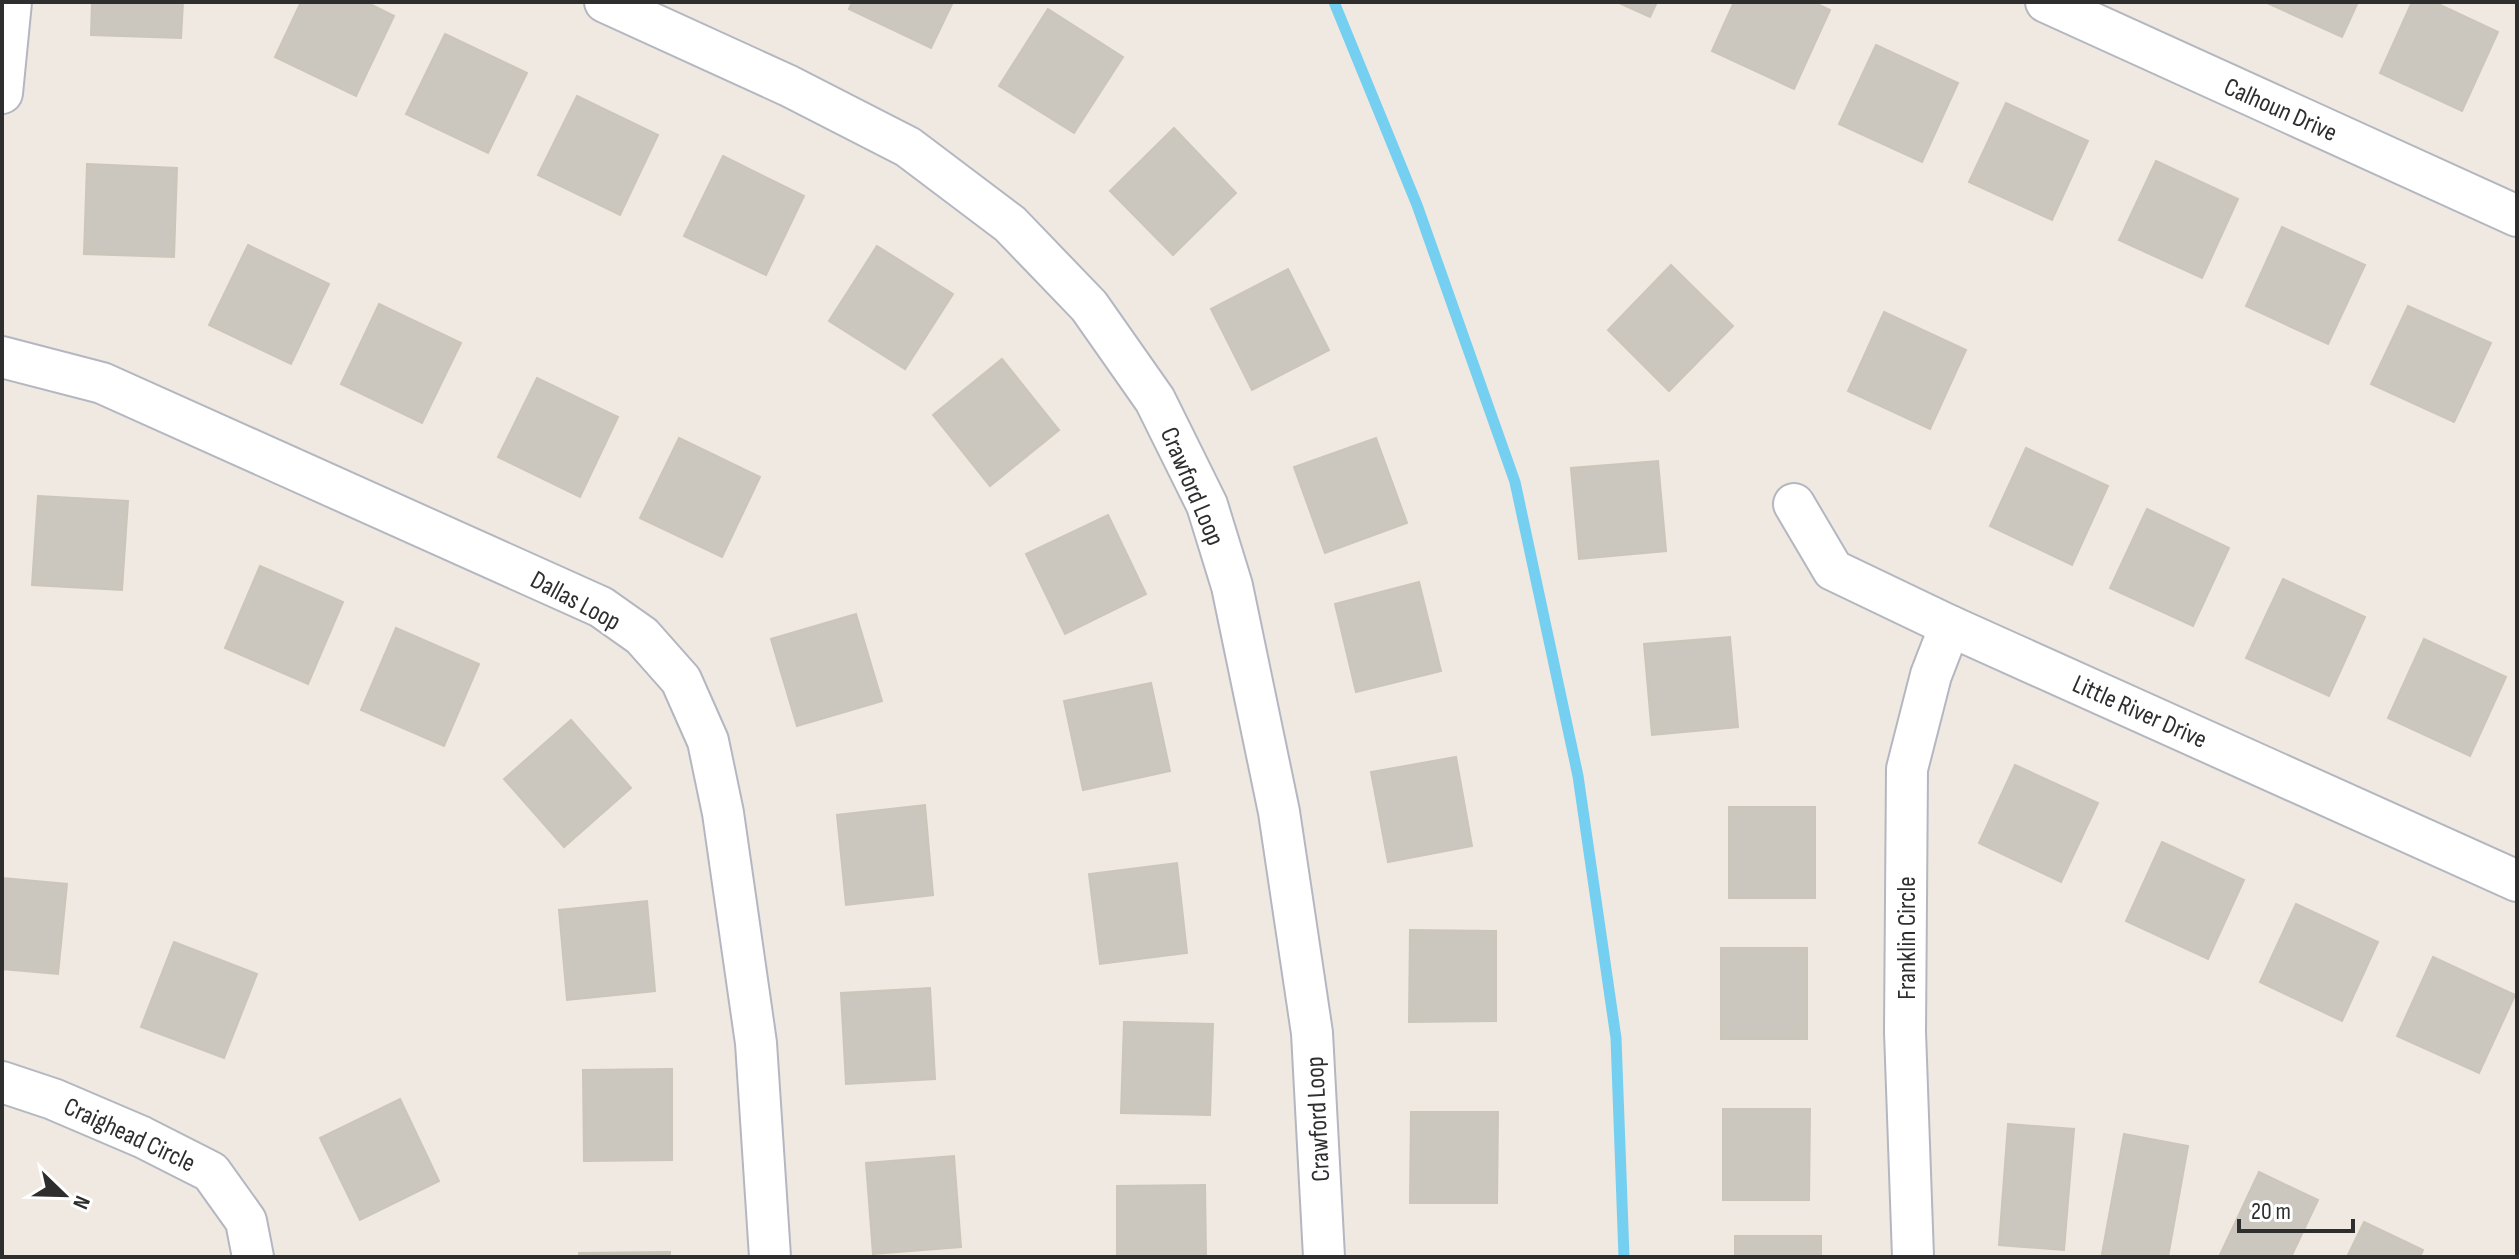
<svg xmlns="http://www.w3.org/2000/svg" width="2519" height="1259" viewBox="0 0 2519 1259" font-family="'Sofia Sans Condensed',sans-serif">
<rect width="100%" height="100%" fill="#efe9e1"/>
<g fill="none" stroke-linecap="round" stroke-linejoin="round">
<!-- stream -->
<path stroke="#75cff0" stroke-width="11" d="M1334 2 1417 205 1515 482 1578 776 1616 1038 1624 1257"/>
</g>
<!-- building -->
<g fill="#cbc7bf" stroke="#cbc5ba" stroke-width="2">
<path d="M92 2H183L181 38 91 35Z"/>
<path d="M301 2H366L394 16 356 96 275 57Z"/>
<path d="M852 2H953L931 48 849 9Z"/>
<path d="M1617 2H1657L1650 17Z"/>
<path d="M1734 2H1813L1830 10 1794 89 1712 51Z"/>
<path d="M2265 2H2358L2342 37Z"/>
<path d="M2412 2H2434L2498 32 2462 111 2380 73Z"/>
<path d="M1048 9 1123 57 1074 133 999 86Z"/>
<path d="M445 34 527 73 488 153 406 114Z"/>
<path d="M1876 45 1958 83 1922 162 1839 124Z"/>
<path d="M577 96 658 135 620 215 538 175Z"/>
<path d="M2006 103 2088 141 2052 220 1969 182Z"/>
<path d="M1174 128 1236 193 1173 255 1110 191Z"/>
<path d="M723 156 804 196 766 275 684 236Z"/>
<path d="M2156 161 2238 199 2202 278 2119 240Z"/>
<path d="M87 164 177 168 174 257 84 254Z"/>
<path d="M2282 227 2365 265 2328 344 2246 306Z"/>
<path d="M248 245 329 284 291 364 209 325Z"/>
<path d="M877 246 953 294 905 369 829 321Z"/>
<path d="M1671 265 1733 326 1669 391 1608 330Z"/>
<path d="M1288 269 1329 350 1252 390 1211 309Z"/>
<path d="M379 304 461 343 422 423 341 384Z"/>
<path d="M2408 306 2491 343 2454 422 2371 384Z"/>
<path d="M1884 312 1966 350 1930 429 1848 391Z"/>
<path d="M1002 359 1059 430 990 486 933 415Z"/>
<path d="M537 378 618 417 580 497 498 457Z"/>
<path d="M679 438 760 477 722 557 640 518Z"/>
<path d="M1376 438 1407 523 1325 553 1294 467Z"/>
<path d="M2026 448 2108 486 2072 565 1990 526Z"/>
<path d="M1658 461 1666 551 1579 559 1571 468Z"/>
<path d="M38 496 128 501 122 590 32 585Z"/>
<path d="M2147 509 2229 548 2193 626 2110 588Z"/>
<path d="M1108 515 1146 594 1065 634 1026 554Z"/>
<path d="M260 566 343 602 308 684 225 648Z"/>
<path d="M2283 579 2365 617 2329 696 2246 658Z"/>
<path d="M1419 582 1441 671 1356 692 1335 604Z"/>
<path d="M856 614 882 701 797 726 771 639Z"/>
<path d="M396 628 479 664 444 746 361 710Z"/>
<path d="M1730 637 1738 727 1652 735 1644 644Z"/>
<path d="M2424 639 2506 677 2470 756 2388 718Z"/>
<path d="M1151 683 1170 771 1083 790 1064 701Z"/>
<path d="M571 720 631 788 564 847 504 779Z"/>
<path d="M1456 757 1472 846 1388 862 1371 772Z"/>
<path d="M2015 765 2098 803 2061 882 1979 843Z"/>
<path d="M925 805 933 895 846 905 837 815Z"/>
<rect x="1729" y="807" width="86" height="91"/>
<path d="M2162 842 2244 880 2208 959 2126 921Z"/>
<path d="M1177 863 1187 953 1100 964 1089 874Z"/>
<path d="M2 878 67 884 58 974 2 969Z"/>
<path d="M647 901 655 991 567 1000 559 910Z"/>
<path d="M2296 904 2378 942 2342 1021 2260 982Z"/>
<path d="M1410 930 1496 931V1021L1409 1022Z"/>
<path d="M174 942 257 974 224 1058 141 1027Z"/>
<rect x="1721" y="948" width="86" height="91"/>
<path d="M2433 957 2515 995 2479 1073 2397 1036Z"/>
<path d="M930 988 935 1079 846 1084 841 993Z"/>
<path d="M1124 1022 1213 1024 1210 1115 1121 1113Z"/>
<path d="M672 1069V1160L584 1161 583 1070Z"/>
<path d="M400 1099 439 1181 360 1220 320 1138Z"/>
<path d="M1723 1109H1810L1809 1200H1723Z"/>
<path d="M1411 1112H1498L1497 1203H1410Z"/>
<path d="M2008 1124 2074 1129 2064 1250 1999 1245Z"/>
<path d="M2124 1134 2188 1146 2168 1257H2120L2102 1254Z"/>
<path d="M954 1156 961 1247 873 1254 866 1163Z"/>
<path d="M2259 1172 2318 1200 2291 1257H2219Z"/>
<path d="M1205 1185 1206 1257H1117V1186Z"/>
<path d="M2364 1222 2423 1250 2420 1257H2347Z"/>
<rect x="1735" y="1236" width="86" height="21"/>
<path d="M670 1252V1257H579V1253Z"/>
</g>
<g fill="none" stroke-linecap="round" stroke-linejoin="round">
<!-- minor casing -->
<g stroke="#b4b7c1" stroke-width="44">
<g id="minor">
<path d="M605 2 789 86 908 147 1010 224 1089 306 1155 400 1207 505 1232 586 1279 812 1312 1033 1324 1257"/>
<path d="M2046 2 2517 216"/>
<path d="M2 93 11 2"/>
<path d="M2 357 102 383 601 607 642 636 681 680 708 741 723 813 756 1043 770 1257"/>
<path d="M1794 504 1833 570 1950 626 2517 881"/>
<path d="M2 1082 53 1099 142 1137 211 1172 246 1221 253 1257"/>
<path d="M1913 1257 1905 1032 1907 769 1931 675 1950 626"/>
</g>
</g>
<!-- minor -->
<use href="#minor" stroke="#fff" stroke-width="40"/>
</g>
<g text-anchor="middle" stroke-width="6" stroke-linejoin="round" paint-order="stroke">
<!-- street labels -->
<g font-size="26" fill="#2e2e2e" stroke="#fff">
<text transform="translate(2281 109) rotate(24)" y="9">Calhoun Drive</text>
<text transform="translate(1193 486) rotate(67)" y="9">Crawford Loop</text>
<text transform="translate(576 600) rotate(28)" y="9">Dallas Loop</text>
<text transform="translate(2140 711) rotate(24)" y="9">Little River Drive</text>
<text transform="translate(1906 938) rotate(-90)" y="9">Franklin Circle</text>
<text transform="translate(1317 1119) rotate(-93)" y="9">Crawford Loop</text>
<text transform="translate(130 1134) rotate(25)" y="9">Craighead Circle</text>
</g>
</g>
<!-- border -->
<rect width="2519" height="1259" fill="none" stroke="#2e2e2e" stroke-width="8"/>
<!-- north arrow -->
<g transform="translate(64 1195) rotate(113)" stroke="#ffffff" stroke-width="6" paint-order="stroke">
<path d="M0-6L14 30L0 20L-14 30Z" fill="#2e2e2e"/>
<text y="-12" font-size="22" font-weight="bold" text-anchor="middle" fill="#2e2e2e">N</text>
</g>
<!-- scale -->
<path d="M2239 1219v12h114v-12" fill="none" stroke="#2e2e2e" stroke-width="4"/>
<text x="2251" y="1219" font-size="24" fill="#2e2e2e" stroke="#ffffff" stroke-width="6" paint-order="stroke">20 m</text>
</svg>
